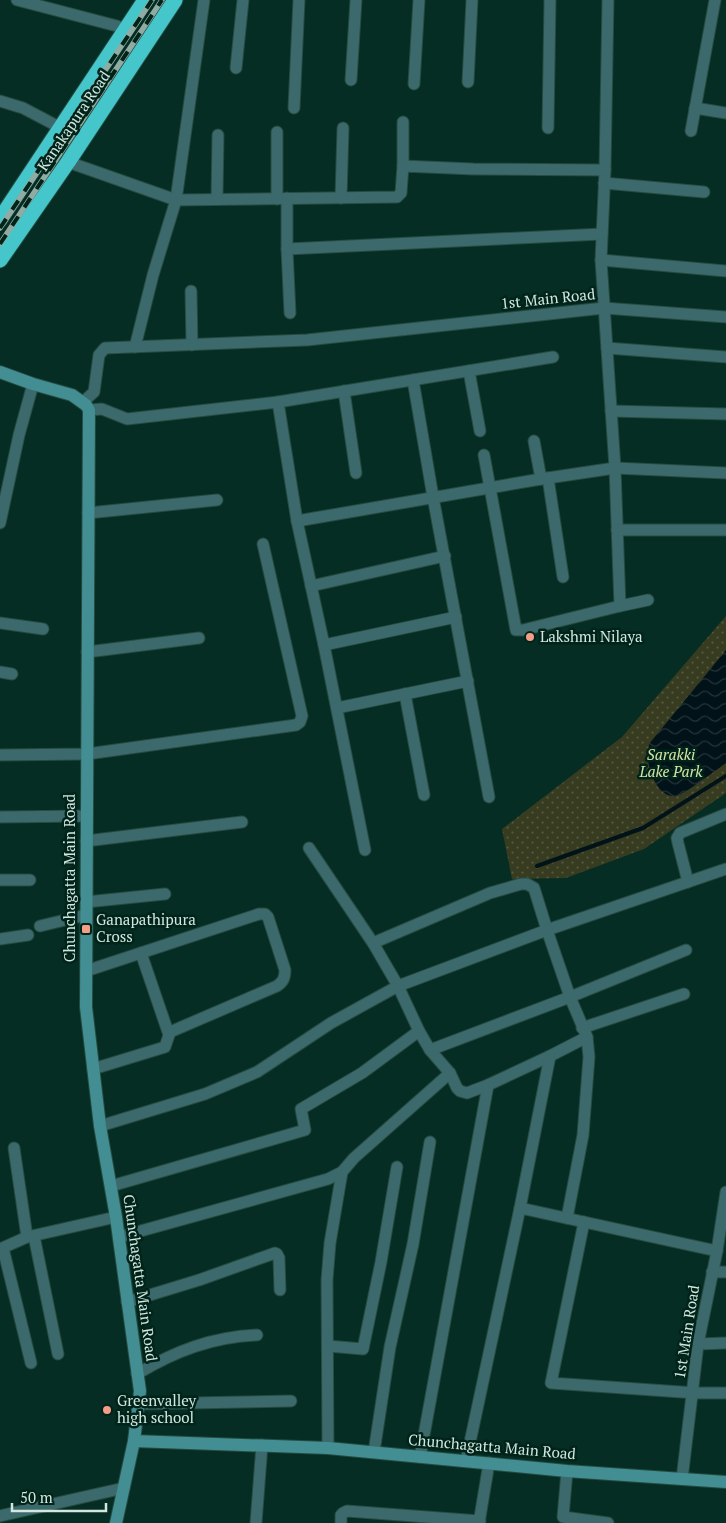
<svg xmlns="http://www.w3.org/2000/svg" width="726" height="1523" viewBox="0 0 726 1523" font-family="'PT Serif',serif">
<defs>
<pattern id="park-dots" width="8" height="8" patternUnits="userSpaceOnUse" patternTransform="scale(1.25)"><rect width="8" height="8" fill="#373c20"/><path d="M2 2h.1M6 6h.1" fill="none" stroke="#535840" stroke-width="1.8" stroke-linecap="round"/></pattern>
<pattern id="water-waves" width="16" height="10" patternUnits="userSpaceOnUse" patternTransform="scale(1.25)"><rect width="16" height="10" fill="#011219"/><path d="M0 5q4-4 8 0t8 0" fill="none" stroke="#25343a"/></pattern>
</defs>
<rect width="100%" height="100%" fill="#052d23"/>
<!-- park -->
<path fill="url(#park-dots)" d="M726 616V793L644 849 566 878 512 879 502 829 622 737Z"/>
<!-- water -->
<path fill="url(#water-waves)" d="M726 650V763C718 769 683 795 677 796 659 799 650 774 648 760 648 755 649 749 649 744Z"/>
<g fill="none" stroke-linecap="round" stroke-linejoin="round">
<!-- stream -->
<path stroke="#011219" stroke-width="4" d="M537 866 643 828 726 776"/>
<!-- street casing -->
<g stroke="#264b41" stroke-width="13">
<g id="street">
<path d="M17 0 117 26 125 30"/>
<path d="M608 0 605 170 601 260 615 468 620 606 648 600"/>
<path d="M236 68 243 0"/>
<path d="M351 80 356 0"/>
<path d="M468 82 472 0"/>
<path d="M414 84 419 0"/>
<path d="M0 101 23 108 61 128"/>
<path d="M294 108 299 0"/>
<path d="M695 108 726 113"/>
<path d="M403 122V166"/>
<path d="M548 128 550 0"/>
<path d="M691 131 715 0"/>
<path d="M68 162 176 200 397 197 401 193 403 166 473 169 605 170"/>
<path d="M604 183 704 192"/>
<path d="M287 198V249L290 313"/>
<path d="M341 198 343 128"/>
<path d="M217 199 218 135"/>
<path d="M277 199V132"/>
<path d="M287 249 602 234"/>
<path d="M601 260 726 271"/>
<path d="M191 291 192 345"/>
<path d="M135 347 153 275 176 200 204 0"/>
<path d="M607 348 726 357"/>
<path d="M469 371 480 431"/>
<path d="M413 380 433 497 489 797"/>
<path d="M344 391 356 473"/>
<path d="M83 402 94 392 99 355 105 348 307 340 604 308 726 317"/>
<path d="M278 402 297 521 324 645 365 850"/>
<path d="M89 410 102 409 127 419 278 402 553 357"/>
<path d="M611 411 726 414"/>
<path d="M534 441 541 479"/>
<path d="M484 455 516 630H523L620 606"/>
<path d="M548 478 563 577"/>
<path d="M88 513 217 500"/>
<path d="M297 521 541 479 615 468 726 473"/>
<path d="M0 523 19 435 33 384"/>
<path d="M617 530H726"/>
<path d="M311 586 445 556"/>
<path d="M0 623 43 629"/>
<path d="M324 645 456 617"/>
<path d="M87 652 199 638"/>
<path d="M0 672 12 674"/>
<path d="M405 694 424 795"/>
<path d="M337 708 468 681"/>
<path d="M0 755 87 754 296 725 300 722 302 716 263 544"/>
<path d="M0 817 86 816"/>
<path d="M86 841 242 822"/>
<path d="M309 848 373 943 398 986 419 1031 430 1050 450 1073 457 1088 460 1091 467 1093 488 1085 550 1056 587 1037"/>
<path d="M0 880H30"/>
<path d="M688 882 678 843 677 838 680 833 726 814"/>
<path d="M86 902 165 894"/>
<path d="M40 926 86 915"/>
<path d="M0 939 28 935"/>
<path d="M373 943 490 893 521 884H527L534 888 547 930 726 869"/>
<path d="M141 953 169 1035"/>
<path d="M86 971 259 914H265L268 917 285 970C285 978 283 982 277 986L170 1032 165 1047 93 1069"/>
<path d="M582 1028 684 994"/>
<path d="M430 1050 570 997 686 950"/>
<path d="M100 1126 205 1094 257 1072 331 1023 398 986 547 930 570 997 587 1037 589 1057 583 1135 567 1218"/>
<path d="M14 1148 27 1237"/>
<path d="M111 1186 305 1130 301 1109 362 1073 419 1031"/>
<path d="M520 1208 550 1056"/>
<path d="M584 1222 551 1383 696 1393H726"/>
<path d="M34 1236 58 1354"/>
<path d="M119 1237 328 1179 342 1172 354 1158 450 1073"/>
<path d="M3 1248 31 1363"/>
<path d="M0 1249 27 1237 116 1217"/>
<path d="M712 1272H726"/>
<path d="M127 1302 199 1280 275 1253 277 1254 279 1258 280 1290"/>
<path d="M698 1344 726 1343"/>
<path d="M328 1346 363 1349 381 1262 397 1167"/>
<path d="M137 1374C175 1351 212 1337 257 1335"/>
<path d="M138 1404 291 1401"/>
<path d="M328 1448 327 1280 330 1243 342 1172"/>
<path d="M374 1452 390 1347 413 1244 430 1142"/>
<path d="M420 1457 488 1085"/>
<path d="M466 1461 520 1208 717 1251"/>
<path d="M567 1471 563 1517 608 1523"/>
<path d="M682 1479 698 1344 717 1251 726 1192"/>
<path d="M0 1516 124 1488"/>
<path d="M256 1523 262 1445"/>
<path d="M341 1523V1515L343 1513 347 1511 480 1521"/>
<path d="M479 1523 489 1463"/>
</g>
</g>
<!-- secondary casing -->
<g stroke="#264b41" stroke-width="14">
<g id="secondary">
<path d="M0 372 33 384 72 395 86 405 89 410 86 1007 100 1126 116 1217 140 1391 134 1441 116 1523"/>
<path d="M134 1441 328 1448 567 1471 726 1482"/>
</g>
</g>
<!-- highway casing -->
<g stroke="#264b41" stroke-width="17">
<g id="highway">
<path d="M0 219 145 0"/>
<path d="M0 260 68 162 175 0"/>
</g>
</g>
<!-- street -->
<use href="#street" stroke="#3c696b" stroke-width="11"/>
<!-- secondary -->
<use href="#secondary" stroke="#428e92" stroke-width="12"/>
<!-- highway -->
<use href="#highway" stroke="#44c6cb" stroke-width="15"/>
<!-- rail casing -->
<g stroke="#90aba2" stroke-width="5.5">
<g id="rail">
<path d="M0 228 152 0"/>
<path d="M0 244 162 0"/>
</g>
</g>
<!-- rail -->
<use href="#rail" stroke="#00241a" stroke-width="4" stroke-dasharray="11" stroke-linecap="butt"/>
</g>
<!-- markers -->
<g fill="#f49e87" stroke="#00241a" stroke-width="2">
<circle cx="530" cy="637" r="5"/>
<rect x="81" y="924" width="10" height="10" rx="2.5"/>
<circle cx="107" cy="1410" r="5"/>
</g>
<g text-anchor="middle" stroke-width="5" stroke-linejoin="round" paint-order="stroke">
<!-- street labels -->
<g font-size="15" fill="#d2e7df" stroke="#00241a">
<text transform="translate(74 121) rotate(-56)" y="5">Kanakapura Road</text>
<text transform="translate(548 299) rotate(-6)" y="5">1st Main Road</text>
<text transform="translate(70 878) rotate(-90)" y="5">Chunchagatta Main Road</text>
<text transform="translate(140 1278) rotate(82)" y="5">Chunchagatta Main Road</text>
<text transform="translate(687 1332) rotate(-81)" y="5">1st Main Road</text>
<text transform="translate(492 1447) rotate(5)" y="5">Chunchagatta Main Road</text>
</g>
<!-- poi labels -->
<g font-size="15" fill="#d2e7df" stroke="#00241a" text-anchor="start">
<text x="540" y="642">Lakshmi Nilaya</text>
<text x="96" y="925">Ganapathipura<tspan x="96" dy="17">Cross</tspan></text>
<text x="117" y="1406">Greenvalley<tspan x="117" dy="17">high school</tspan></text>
</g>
<!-- park labels -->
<g font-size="15" font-style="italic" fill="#d7e3a6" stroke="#00241a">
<text x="671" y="760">Sarakki<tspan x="671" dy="17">Lake Park</tspan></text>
</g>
</g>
<!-- scale -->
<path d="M12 1503v8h94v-8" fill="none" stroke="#d2e7df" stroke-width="2.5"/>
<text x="20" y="1503" font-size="15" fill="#d2e7df" stroke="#00241a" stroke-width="4" paint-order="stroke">50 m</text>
</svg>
